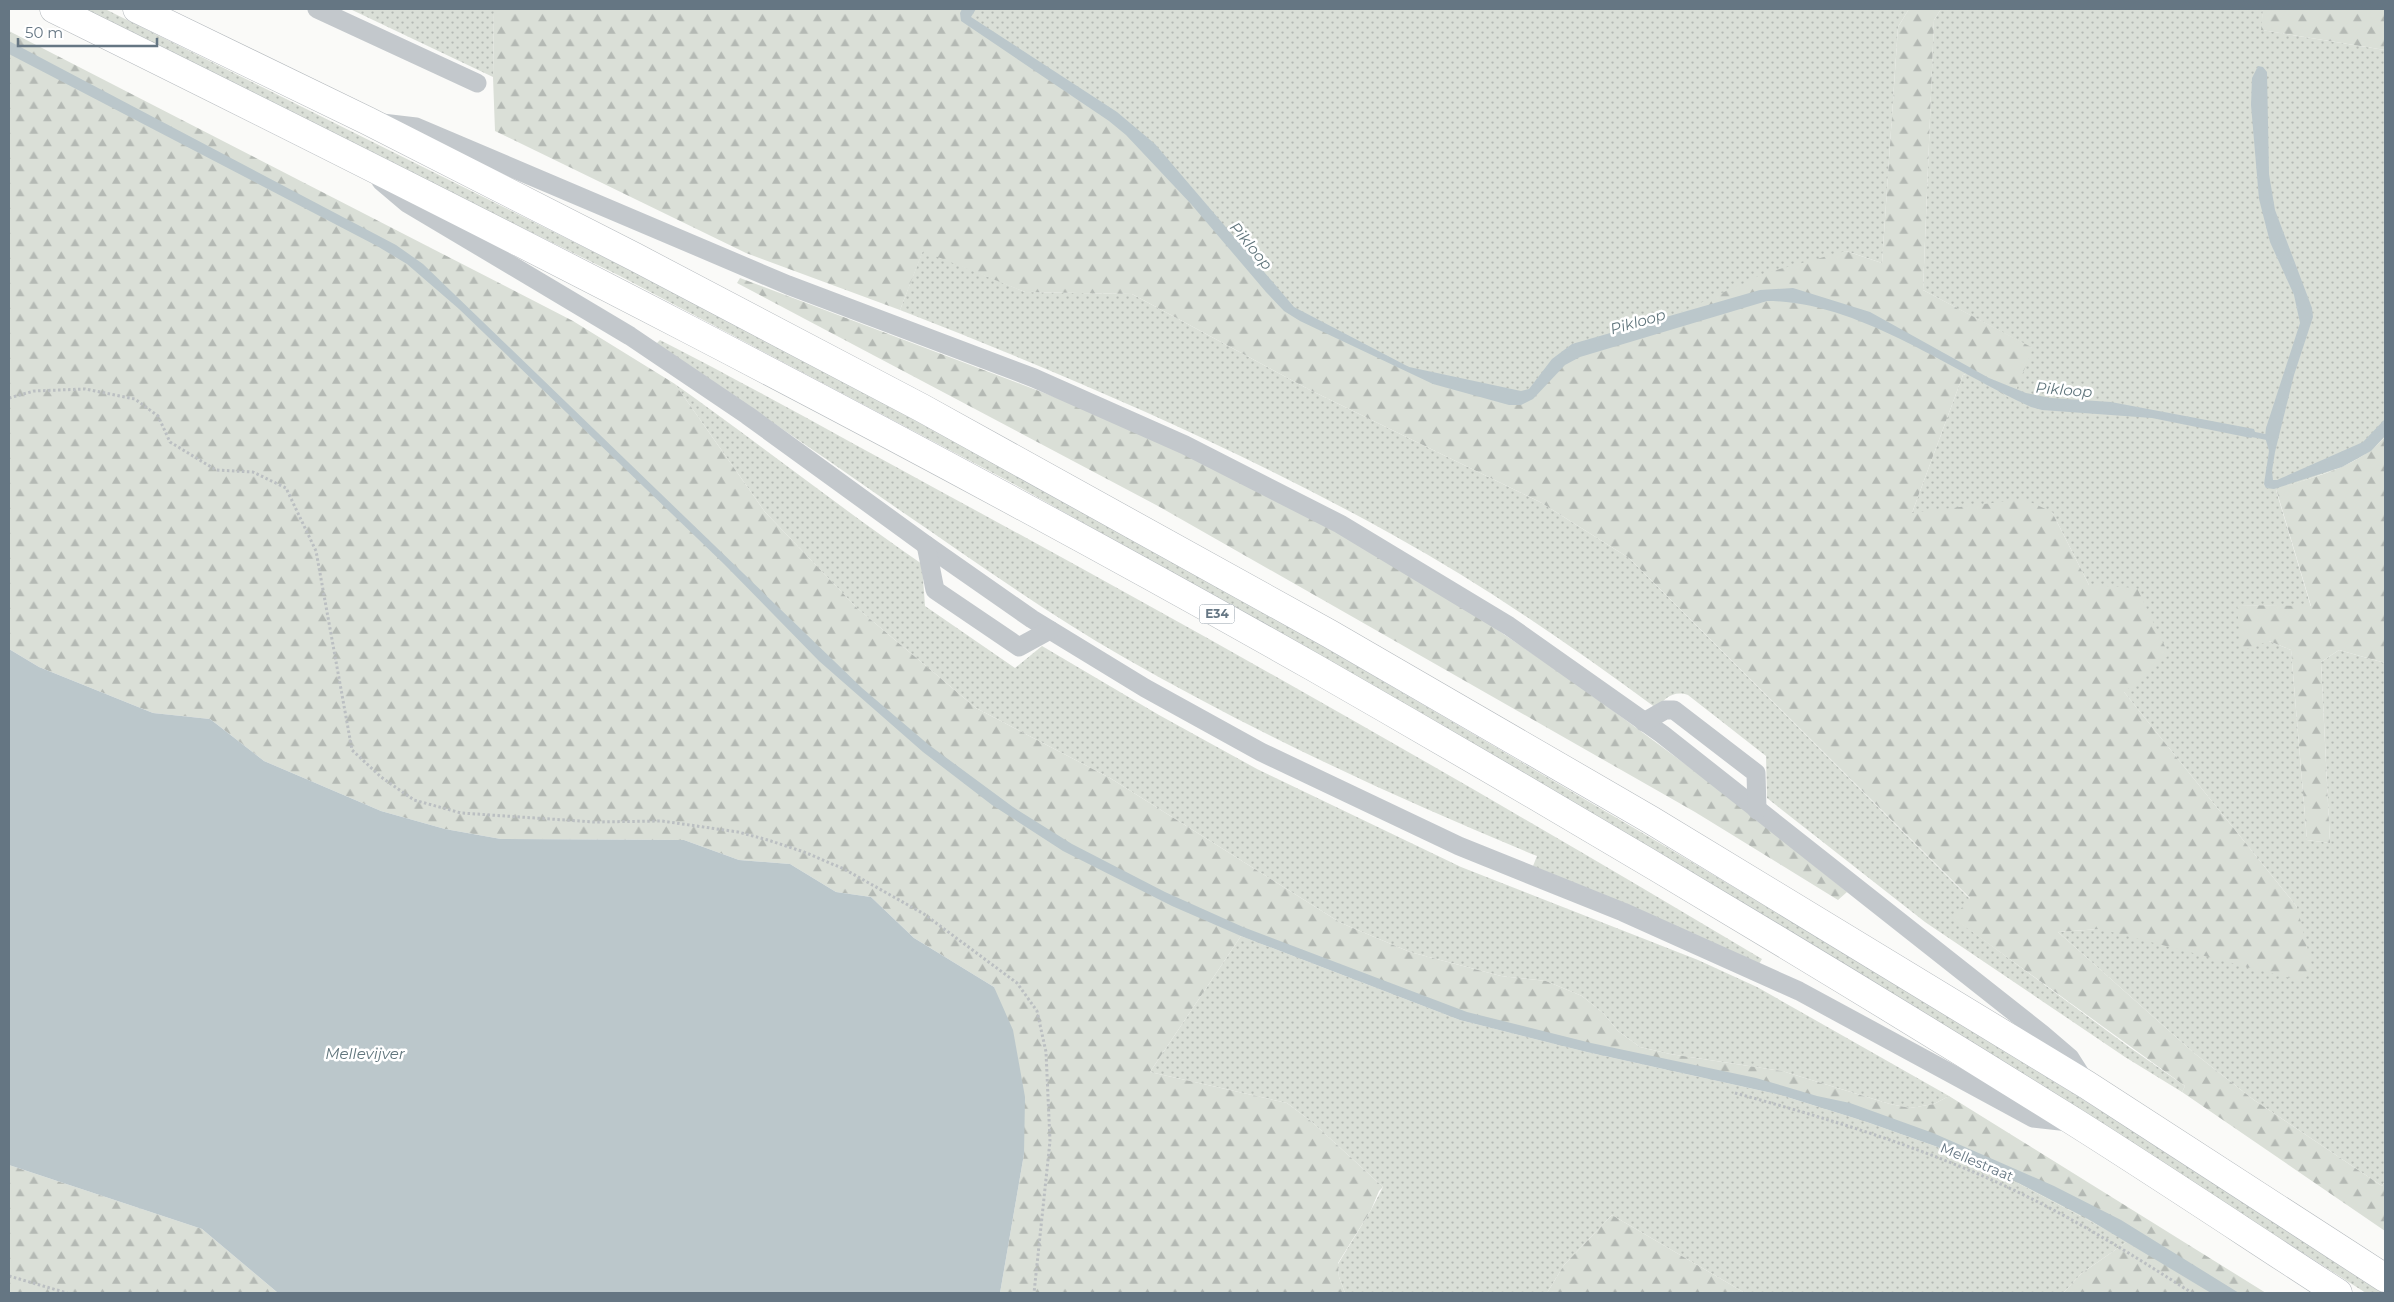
<svg xmlns="http://www.w3.org/2000/svg" width="2394" height="1302" viewBox="0 0 2394 1302" font-family="Montserrat,sans-serif">
<defs>
<pattern id="grass-dots" width="8" height="8" patternUnits="userSpaceOnUse" patternTransform="scale(1.25)"><rect width="8" height="8" fill="#dadfd7"/><path d="M2 2h.1M6 6h.1" fill="none" stroke="#b4b9b4" stroke-width="1.8" stroke-linecap="round"/></pattern>
<pattern id="forest-firs" width="22" height="20" patternUnits="userSpaceOnUse" patternTransform="scale(1.25)"><rect width="22" height="20" fill="#dadfd7"/><path d="M5 1l3.5 6h-7zM16 11l3.5 6h-7z" fill="#b4b9b4"/></pattern>
</defs>
<rect width="100%" height="100%" fill="#fafaf8"/>
<!-- grass -->
<g fill="url(#grass-dots)">
<path d="M79 9H105L624 267 795 356 1017 475 1285 624 1663 845 1944 1012 2236 1196 2385 1293H2366L1939 1022 1280 633 1012 483 620 276Z"/>
<path d="M350 9H494L493 77Z"/>
<path d="M971 9H1909L1898 27 1882 263 1846 251 1530 396 1420 374 1286 307 967 19Z"/>
<path d="M1941 9H2263L2262 30 2385 50V437C2358 467 2314 476 2276 490L2311 607 2238 605 2269 641 2291 650 2307 840 2330 843 2321 662 2339 650 2385 663V1181L2382 1186 2254 1100 2194 1053 2058 932 2100 929 2297 907 2124 692 2089 585 2052 512 1912 513 1963 375 2032 348 1923 290 1934 20Z"/>
<path d="M923 250 1025 292 1132 294 1310 390 1540 502 1629 558 1970 899 1954 918 2129 1047 2185 1086 2182 1092 2125 1057 1925 922 1767 798 1766 756 1688 695C1673 690 1666 698 1656 708 1572 646 1485 586 1393 535 1235 447 1069 376 900 310Z"/>
<path d="M660 340C754 388 846 440 940 491 1217 641 1491 797 1762 959L1759 964 1533 866 1537 856C1396 798 1258 734 1125 658 1046 613 973 560 898 509 818 453 737 398 656 344Z"/>
<path d="M675 384C758 443 838 506 922 564L925 606 1015 668 1042 646 1159 715 1257 769 1461 867 1698 960 1757 987 1949 1096 1934 1104 1910 1108 1890 1104 1782 1071 1670 1054 1640 1047 1618 1031 1603 1013 1582 996 1546 981 1501 976 1410 952 1341 923 1110 778 976 708 857 608 765 512Z"/>
<path d="M1241 936 1460 1020 1587 1052 1781 1095 1867 1122 1935 1146 1999 1173 2128 1241 2082 1273 2063 1293H1745L1612 1215 1564 1265 1547 1293H1345L1339 1277 1338 1264 1371 1210 1383 1187 1312 1122 1287 1103 1150 1072Z"/>
</g>
<!-- forest -->
<g fill="url(#forest-firs)">
<path d="M494 9H971L967 19 1119 120 1286 307 1420 374 1530 396 1552 368 1627 337 1765 273 1846 251 1882 263 1898 27 1909 9H1941L1934 20 1923 290 2033 348 2012 400 1969 372 1963 375 1912 513 2024 499 2052 512 2089 585 2137 588 2169 655 2124 692 2297 907 2313 970 2302 981 2100 929 2058 932 2194 1053 2254 1100 2382 1186 2385 1181V1231L2182 1092 2185 1086 1953 918 1970 898 1629 558 1540 502 1310 390 1132 294 1025 292 923 251 900 310 746 253 495 131 493 77Z"/>
<path d="M2263 9H2385V50L2261 30Z"/>
<path d="M9 31 573 321 675 384 765 512 857 608 976 708 1110 778 1341 923 1410 952 1501 976 1546 981 1582 996 1603 1013 1618 1031 1640 1047 1670 1054 1782 1071 1890 1104 1910 1108 1934 1104 1949 1096 2266 1293H2063L2082 1273 2128 1241 1999 1173 1935 1146 1867 1122 1781 1095 1587 1052 1460 1020 1241 936 1150 1072 1287 1103 1312 1122 1383 1187 1379 1191 1371 1210 1338 1263 1339 1277 1345 1293H1000L1024 1154 994 987 914 938 871 897 836 892 790 864 739 860 684 840 501 839 445 829 381 811 264 761 210 719 153 713 39 667 9 649Z"/>
<path d="M740 278 1105 416 1249 486 1355 542 1474 614 1577 684 1723 792 1847 892 1838 900 1695 812 1158 506 737 283Z"/>
<path d="M2385 437V663L2339 650 2321 662 2330 843 2307 840 2291 650 2269 641 2241 651 2237 605 2311 606 2276 489C2314 477 2358 467 2385 437Z"/>
<path d="M9 1165 202 1229 278 1293H9Z"/>
<path d="M1612 1215 1745 1293H1547L1564 1265Z"/>
</g>
<!-- water -->
<g fill="#bbc7cb">
<path d="M962 9H976L971 17 1117 112 1155 144 1294 307 1409 367 1521 391 1529 389 1552 359 1572 344 1760 290 1793 288 1870 312 1989 378 2026 393 2051 398 2111 402 2254 429 2256 435 2251 438 2152 418 2042 410 2031 407C1950 370 1857 301 1767 301L1580 357 1565 365 1533 399 1521 405H1509L1433 384 1300 321 1284 311 1266 292 1191 204 1126 135 1109 121 961 21 960 13Z"/>
<path d="M9 41 396 245 423 264 862 688 929 745 1013 807 1072 844 1165 892 1243 927 1467 1012 1591 1043 1756 1078 1817 1096 1850 1103 1933 1133 2054 1186 2121 1220 2239 1293H2211L2088 1219 1999 1173 1935 1146 1867 1122 1781 1095 1587 1052 1460 1020 1241 936 1172 906 1063 851 992 805 923 752 819 661 724 564 459 309 407 264 377 246 9 54Z"/>
<path d="M2258 66 2263 67 2267 72 2269 174 2275 210 2312 308 2313 317 2294 375 2275 452 2272 471 2273 480H2277L2363 442 2385 419V436L2371 451 2342 467 2274 489 2266 488 2264 484 2269 451 2265 437 2266 428 2300 323 2294 295 2270 242 2259 199 2251 105 2252 78Z"/>
<path d="M9 649 39 667 153 713 210 719 264 761 381 811 445 829 501 839 684 840 739 860 790 864 836 892 871 897 914 938 994 987 1013 1030 1025 1097 1024 1154 1000 1293H278L202 1229 9 1165Z"/>
</g>
<g fill="none" stroke-linecap="round" stroke-linejoin="round">
<!-- stream -->
<path stroke="#bbc7cb" stroke-width="5.5" d="M2251 434 2271 438"/>
<!-- highway casing -->
<g stroke="#b4b9bd" stroke-width="29">
<g id="highway">
<path d="M54 9C479 219 902 434 1315 668 1570 814 1823 965 2073 1121 2162 1177 2250 1236 2338 1293"/>
<path d="M137 9 368 121 635 257 922 408 1330 634 1651 820 2087 1085 2385 1278"/>
</g>
</g>
<!-- path -->
<g stroke="#bbbfc2" stroke-width="3" stroke-dasharray="2.5 2.5" stroke-linecap="butt">
<path d="M9 398 34 391 85 389 135 399 158 416 170 442 216 470 253 472 286 488 316 551 352 750 381 777 414 800 461 813 594 822 662 821 738 832 768 840 804 852 844 869 924 914 1017 983 1037 1011 1046 1052 1050 1141 1034 1293"/>
<path d="M1735 1093C1834 1120 1935 1151 2028 1197 2085 1225 2139 1259 2192 1293"/>
<path d="M9 1276 67 1293"/>
</g>
<!-- minor -->
<g stroke="#c3c8cc" stroke-width="19">
<path d="M317 9 477 83"/>
<path d="M382 123 416 127 788 285 1034 378 1185 445 1340 524 1509 626 1662 734 2042 1034 2070 1058 2084 1080"/>
<path d="M381 181 407 203 630 336 747 415 926 545 1032 619 1145 688 1261 752 1459 846 1623 912 1799 991 2033 1118 2069 1122"/>
<path d="M926 545 935 590 1019 647 1050 630"/>
<path d="M1644 722 1665 710H1674L1756 773 1757 810"/>
</g>
<!-- highway -->
<use href="#highway" stroke="#fff" stroke-width="28"/>
</g>
<g text-anchor="middle" stroke-width="5" stroke-linejoin="round" paint-order="stroke">
<!-- shield labels -->
<rect fill="#fff" stroke="#939fa8" stroke-width="1" x="1199.5" y="604.5" width="35" height="19" rx="4"/>
<g font-size="12" font-weight="bold" fill="#657683">
<text x="1217" y="618">E34</text>
</g>
<!-- street labels -->
<g font-size="14" fill="#657683" stroke="#fff">
<text transform="translate(1977 1162) rotate(23)" y="5">Mellestraat</text>
</g>
<!-- water labels -->
<g font-size="15" font-style="italic" fill="#60757c" stroke="#fff">
<text transform="translate(1251 246) rotate(50)" y="5">Pikloop</text>
<text transform="translate(1638 322) rotate(-16)" y="5">Pikloop</text>
<text transform="translate(2064 390) rotate(5)" y="5">Pikloop</text>
<text x="365" y="1059">Mellevijver</text>
</g>
</g>
<!-- border -->
<rect width="2394" height="1302" fill="none" stroke="#657683" stroke-width="20"/>
<!-- scale -->
<path d="M18 38v8h139v-8" fill="none" stroke="#657683" stroke-width="2.5"/>
<text x="25" y="38" font-size="15" fill="#657683" stroke="#ffffff" stroke-width="4" paint-order="stroke">50 m</text>
</svg>
